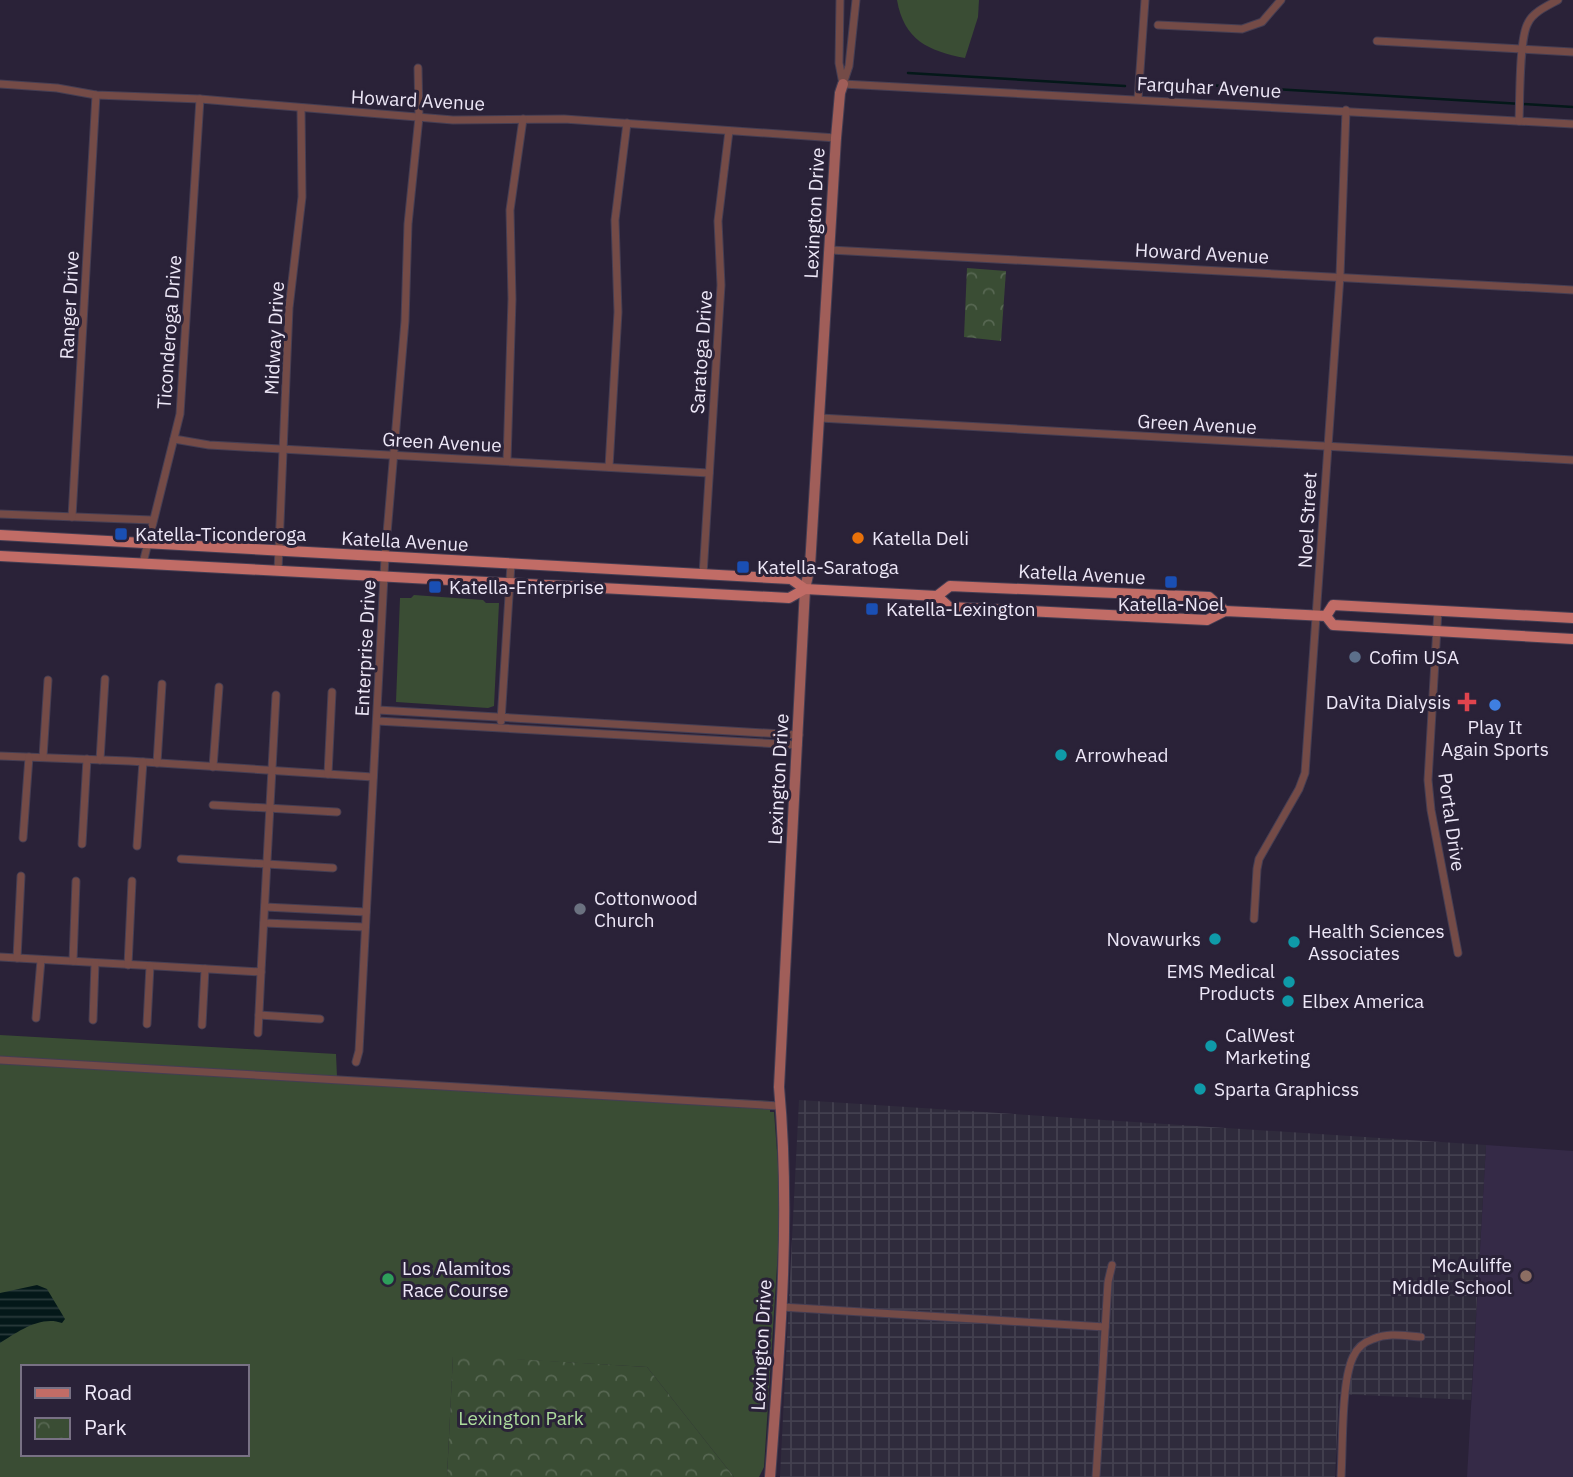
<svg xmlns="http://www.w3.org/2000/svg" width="1573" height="1477" viewBox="0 0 1573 1477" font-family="'IBM Plex Sans',sans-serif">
<defs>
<pattern id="industrial-grid" width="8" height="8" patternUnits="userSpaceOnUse" patternTransform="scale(1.75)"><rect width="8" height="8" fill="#2f2b3c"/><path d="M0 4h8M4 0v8" fill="none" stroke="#43404f"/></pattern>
<pattern id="park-crowns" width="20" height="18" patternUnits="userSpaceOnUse" patternTransform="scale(1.75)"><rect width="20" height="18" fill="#3a4d34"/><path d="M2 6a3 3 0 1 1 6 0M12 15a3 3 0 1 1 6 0" fill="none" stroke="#576752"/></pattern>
<pattern id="water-rules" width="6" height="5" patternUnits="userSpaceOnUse" patternTransform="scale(1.75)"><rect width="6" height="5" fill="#041819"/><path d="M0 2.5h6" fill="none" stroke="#293a3b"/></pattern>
</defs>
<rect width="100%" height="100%" fill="#2a2238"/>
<!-- built -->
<path fill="#352a47" d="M1486 1145 1573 1151V1477H1467Z"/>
<!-- industrial -->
<path fill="url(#industrial-grid)" d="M799 1100 1486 1145 1471 1400 1339 1394 1335 1477H780Z"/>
<!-- green -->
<g fill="#3a4d34" fill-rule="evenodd">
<path d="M897 0H979L978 17 965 58C928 51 904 40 897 0Z"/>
<path d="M414 595 483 600 486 603H499L494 706 488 708 396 702 400 598H411Z"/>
<path d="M0 1035 336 1054 337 1077 770 1101V1112H774L781 1204 764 1467 759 1477H734L647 1367 453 1356 447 1477H0ZM23 1367H247V1454H23Z"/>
</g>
<!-- park -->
<g fill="url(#park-crowns)">
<path d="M967 268 1006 271 1001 341 964 337Z"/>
<path d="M453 1355 647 1367 734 1477H447Z"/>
</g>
<!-- water -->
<path fill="url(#water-rules)" d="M37 1285 47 1289 65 1319 62 1323C41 1315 17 1332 0 1343V1293Z"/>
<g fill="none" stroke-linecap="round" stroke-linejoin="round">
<!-- stream -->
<g stroke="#041819" stroke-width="2.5">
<path d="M908 73 1125 86"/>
<path d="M1152 86 1174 83 1573 107"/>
</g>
<!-- street casing -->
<g stroke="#453e53" stroke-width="9">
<g id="street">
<path d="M840 0 839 63 843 84 849 66 856 0"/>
<path d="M1158 25 1242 29 1262 22 1281 0"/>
<path d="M1377 41 1573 52"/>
<path d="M0 84 57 88 96 95 200 99 453 120 564 119 836 138"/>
<path d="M843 84 1573 124"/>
<path d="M1138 99 1145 0"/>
<path d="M1519 121C1520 100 1519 38 1528 23 1533 12 1549 5 1558 0"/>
<path d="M830 250 1573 290"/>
<path d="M820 418 1573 460"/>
<path d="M174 439 209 445 709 473"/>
<path d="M507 461 512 299 510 210 523 119"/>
<path d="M609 467 618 312 615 220 627 123"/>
<path d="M0 514 152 520"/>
<path d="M72 517 96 95"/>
<path d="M143 563 180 414 200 99"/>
<path d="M278 571 289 308 302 197 301 108"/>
<path d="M703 575 721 285 718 221 729 131"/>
<path d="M1438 610 1428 780 1431 810 1458 953"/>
<path d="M378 710 799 735"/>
<path d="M377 721 798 745"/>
<path d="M501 721 511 564"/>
<path d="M0 756 129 761 373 777"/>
<path d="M43 757 48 680"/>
<path d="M100 760 105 679"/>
<path d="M157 763 162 684"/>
<path d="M213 767 219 687"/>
<path d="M328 774 332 692"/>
<path d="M213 805 337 812"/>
<path d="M23 838 29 757"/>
<path d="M82 844 87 759"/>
<path d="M137 846 143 762"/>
<path d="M181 859 333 868"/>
<path d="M265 907 366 912"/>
<path d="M1254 919 1257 869 1259 859 1299 789 1305 773 1340 276 1346 110"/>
<path d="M264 923 365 927"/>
<path d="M0 957 261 972 276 695"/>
<path d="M17 958 21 876"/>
<path d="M73 961 76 881"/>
<path d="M128 965 132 881"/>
<path d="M259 1015 320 1019"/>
<path d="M36 1018 41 960"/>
<path d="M93 1020 95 963"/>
<path d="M147 1024 150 966"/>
<path d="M202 1025 205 969"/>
<path d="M258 1033 261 972"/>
<path d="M0 1060 780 1106"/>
<path d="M356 1062 359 1051 385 557 405 321 408 224 419 117 418 68"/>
<path d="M781 1307 1105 1327"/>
<path d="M1096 1477 1108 1282 1112 1265"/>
<path d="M1341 1477C1343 1446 1341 1383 1353 1357 1357 1348 1364 1342 1373 1339 1390 1332 1404 1336 1421 1337"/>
</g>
</g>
<!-- secondary casing -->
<g stroke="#453e53" stroke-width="12">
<path id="secondary" d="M770 1477C780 1347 791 1217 779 1087L805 589 810 566 836 138 840 93 843 84"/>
</g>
<!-- primary casing -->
<g stroke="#453e53" stroke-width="12">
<g id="primary">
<path d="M0 535 791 579 805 589 937 596 949 607 1207 620 1225 611 1326 616 1333 625 1573 639"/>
<path d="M0 556 789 598 805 589"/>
<path d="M937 596 950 586 1209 597 1225 611"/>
<path d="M1326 616 1333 605 1573 618"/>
</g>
</g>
<!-- street -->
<use href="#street" stroke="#744b47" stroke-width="7"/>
<!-- secondary -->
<use href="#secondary" stroke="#a05e59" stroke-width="10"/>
<!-- primary -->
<use href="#primary" stroke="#c16c66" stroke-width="10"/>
</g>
<!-- markers -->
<g fill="#1a4fb4" stroke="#2a2238" stroke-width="2.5">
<rect x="114" y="527" width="14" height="14" rx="3.5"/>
<rect x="736" y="560" width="14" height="14" rx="3.5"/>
<rect x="1164" y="575" width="14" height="14" rx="3.5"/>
<rect x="428" y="580" width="14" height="14" rx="3.5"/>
<rect x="865" y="602" width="14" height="14" rx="3.5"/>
</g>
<circle fill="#e8710a" stroke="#2a2238" stroke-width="2.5" cx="858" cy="538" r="7"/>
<circle fill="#5c6f8a" stroke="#2a2238" stroke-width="2.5" cx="1355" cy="657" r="7"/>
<path fill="#e0444e" stroke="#2a2238" stroke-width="2.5" d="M1463.5 691.5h7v7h7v7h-7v7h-7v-7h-7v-7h7z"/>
<circle fill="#3f7fe0" stroke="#2a2238" stroke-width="2.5" cx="1495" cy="705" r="7"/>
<g fill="#0f9aa8" stroke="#2a2238" stroke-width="2.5">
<circle cx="1061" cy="755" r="7"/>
<circle cx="1215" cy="939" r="7"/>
<circle cx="1294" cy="942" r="7"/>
<circle cx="1289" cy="982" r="7"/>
<circle cx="1288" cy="1001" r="7"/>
<circle cx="1211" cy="1046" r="7"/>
<circle cx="1200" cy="1089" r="7"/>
</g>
<circle fill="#6b7280" stroke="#2a2238" stroke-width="2.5" cx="580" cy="909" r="7"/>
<circle fill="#8d6e63" stroke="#2a2238" stroke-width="2.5" cx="1526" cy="1276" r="7"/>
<circle fill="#2e9e5b" stroke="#2a2238" stroke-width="2.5" cx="388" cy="1279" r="7"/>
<g text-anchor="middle" stroke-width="6" stroke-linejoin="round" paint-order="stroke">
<!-- street labels -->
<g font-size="19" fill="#ede7f7" stroke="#2a2238">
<text transform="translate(1209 87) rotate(3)" y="7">Farquhar Avenue</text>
<text transform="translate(418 100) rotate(3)" y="7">Howard Avenue</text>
<text transform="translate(814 213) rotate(-87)" y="7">Lexington Drive</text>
<text transform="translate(1202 253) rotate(3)" y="7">Howard Avenue</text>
<text transform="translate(69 305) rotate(-87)" y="7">Ranger Drive</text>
<text transform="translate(169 332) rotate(-86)" y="7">Ticonderoga Drive</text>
<text transform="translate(274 338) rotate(-87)" y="7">Midway Drive</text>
<text transform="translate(701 352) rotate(-86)" y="7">Saratoga Drive</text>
<text transform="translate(1197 424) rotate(3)" y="7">Green Avenue</text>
<text transform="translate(442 442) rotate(3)" y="7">Green Avenue</text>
<text transform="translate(1307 520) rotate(-87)" y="7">Noel Street</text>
<text transform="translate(405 541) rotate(3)" y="7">Katella Avenue</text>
<text transform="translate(1082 574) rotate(3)" y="7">Katella Avenue</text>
<text transform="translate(365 648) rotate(-87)" y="7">Enterprise Drive</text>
<text transform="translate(778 779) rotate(-87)" y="7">Lexington Drive</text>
<text transform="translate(1452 822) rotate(82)" y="7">Portal Drive</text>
<text transform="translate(761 1345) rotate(-87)" y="7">Lexington Drive</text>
</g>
<!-- poi labels -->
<g font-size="19" fill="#ede7f7" stroke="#2a2238" text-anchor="start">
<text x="135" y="541">Katella-Ticonderoga</text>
<text x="872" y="545">Katella Deli</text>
<text x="757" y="574">Katella-Saratoga</text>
<text x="449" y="594">Katella-Enterprise</text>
<text x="1171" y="611" text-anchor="middle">Katella-Noel</text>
<text x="886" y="616">Katella-Lexington</text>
<text x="1369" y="664">Cofim USA</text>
<text x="1451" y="709" text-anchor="end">DaVita Dialysis</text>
<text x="1495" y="734" text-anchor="middle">Play It<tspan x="1495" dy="22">Again Sports</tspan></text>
<text x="1075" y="762">Arrowhead</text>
<text x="594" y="905">Cottonwood<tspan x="594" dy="22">Church</tspan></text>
<text x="1308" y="938">Health Sciences<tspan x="1308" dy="22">Associates</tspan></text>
<text x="1201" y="946" text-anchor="end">Novawurks</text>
<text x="1275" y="978" text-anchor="end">EMS Medical<tspan x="1275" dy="22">Products</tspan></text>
<text x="1302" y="1008">Elbex America</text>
<text x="1225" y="1042">CalWest<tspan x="1225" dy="22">Marketing</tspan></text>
<text x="1214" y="1096">Sparta Graphicss</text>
<text x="1512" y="1272" text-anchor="end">McAuliffe<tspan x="1512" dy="22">Middle School</tspan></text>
<text x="402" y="1275">Los Alamitos<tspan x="402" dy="22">Race Course</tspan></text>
</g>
<!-- park labels -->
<g font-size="19" fill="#acdb9c" stroke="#2a2238">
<text x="521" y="1425">Lexington Park</text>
</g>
</g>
<!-- legend -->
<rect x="21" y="1365" width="228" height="91" fill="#2a2238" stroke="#787184" stroke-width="2"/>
<rect x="35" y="1388" width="35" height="10" fill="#c16c66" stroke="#787184" stroke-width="2"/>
<text x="84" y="1400" font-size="21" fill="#ede7f7">Road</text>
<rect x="35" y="1418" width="35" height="21" fill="url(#park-crowns)" stroke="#787184" stroke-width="2"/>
<text x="84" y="1435" font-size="21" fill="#ede7f7">Park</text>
</svg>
